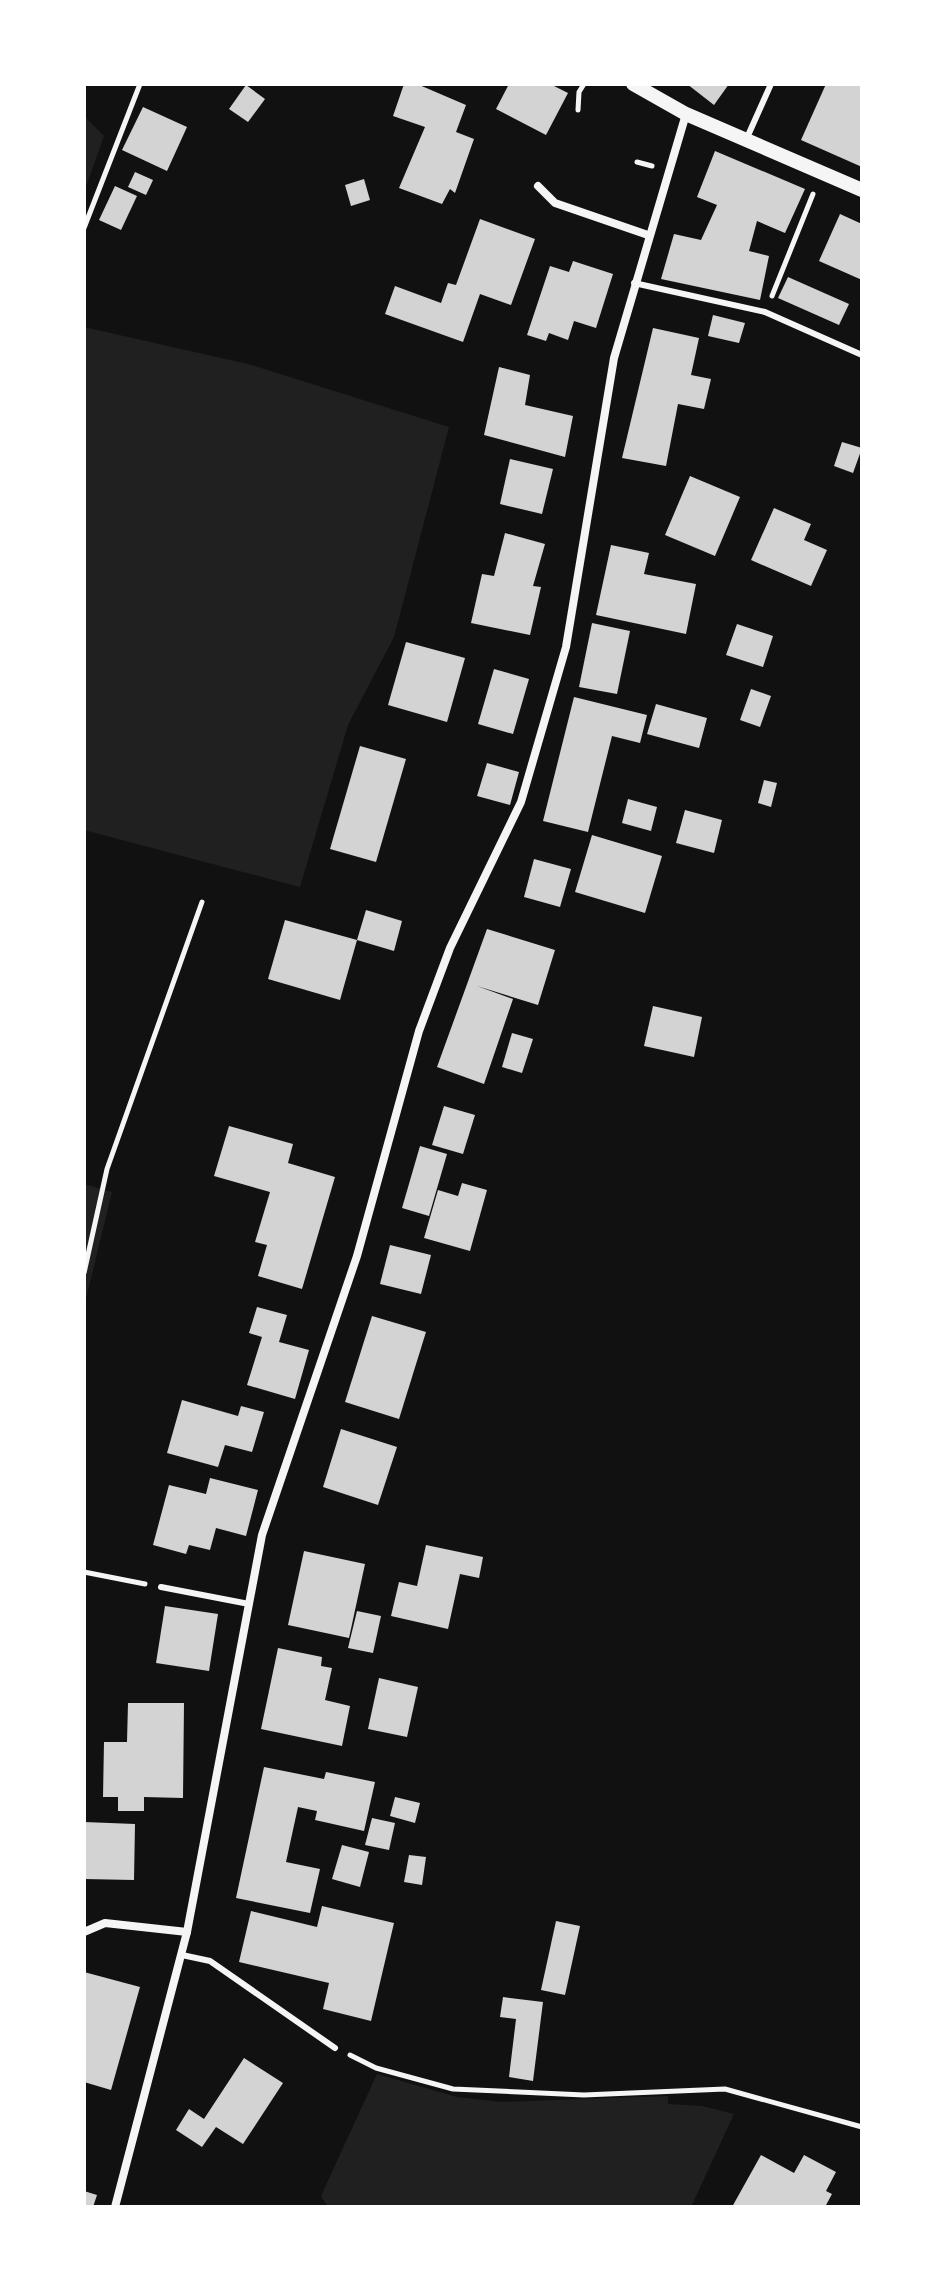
<svg xmlns="http://www.w3.org/2000/svg" width="946" height="2291" viewBox="0 0 946 2291" font-family="Arial,sans-serif">
<rect width="100%" height="100%" fill="#111"/>
<!-- green -->
<g fill="#202020">
<path d="M84 116 104 136 84 192Z"/>
<path d="M84 327 252 365 449 427 394 637 348 725 300 887 84 830Z"/>
<path d="M84 1184 112 1192 84 1307Z"/>
<path d="M377 2074 457 2097 501 2102 668 2096V2104L702 2106 734 2114 691 2207H328L321 2196Z"/>
</g>
<!-- building -->
<g fill="#d3d3d3">
<path d="M404 84H417L466 105 456 132 474 139 455 193 450 189 442 204 399 188 425 127 393 116Z"/>
<path d="M509 84H550L568 93 546 135 496 109Z"/>
<path d="M687 84H729L714 105Z"/>
<path d="M826 84H862V167L801 140Z"/>
<path d="M246 85 265 99 248 122 229 109Z"/>
<path d="M143 107 187 127 167 171 122 150Z"/>
<path d="M715 151 805 189 785 233 757 221 749 251 769 256 760 300 661 279 674 234 701 240 717 205 697 197Z"/>
<path d="M135 172 153 180 146 195 128 187Z"/>
<path d="M364 179 370 200 351 206 345 185Z"/>
<path d="M115 186 137 196 121 230 99 220Z"/>
<path d="M840 214 862 224V280L819 261Z"/>
<path d="M480 219 535 239 511 305 480 294 463 342 385 314 395 286 441 303 448 283 456 285Z"/>
<path d="M573 261 613 274 596 328 574 321 568 340 549 333 546 341 527 335 550 266 569 272Z"/>
<path d="M788 277 849 304 839 325 778 298Z"/>
<path d="M713 315 745 323 739 343 708 336Z"/>
<path d="M653 328 699 338 691 375 711 379 704 409 678 404 666 466 622 458Z"/>
<path d="M499 367 530 375 525 405 573 416 565 457 484 435Z"/>
<path d="M842 442 862 448 853 473 834 466Z"/>
<path d="M510 459 553 469 542 514 500 504Z"/>
<path d="M690 476 740 497 715 556 665 535Z"/>
<path d="M774 508 811 524 804 540 827 550 811 586 751 560Z"/>
<path d="M505 533 545 544 533 586 541 587 530 635 471 623 482 574 494 576Z"/>
<path d="M611 545 649 553 644 574 696 584 686 634 596 615Z"/>
<path d="M592 623 630 631 617 694 579 687Z"/>
<path d="M737 624 773 636 763 667 726 655Z"/>
<path d="M406 642 465 658 447 722 388 705Z"/>
<path d="M494 669 529 679 513 734 478 724Z"/>
<path d="M751 689 771 696 760 727 740 720Z"/>
<path d="M574 697 647 715 640 743 612 736 588 832 543 821Z"/>
<path d="M656 704 707 718 699 748 647 734Z"/>
<path d="M360 746 406 759 376 862 330 849Z"/>
<path d="M487 763 519 772 510 805 477 796Z"/>
<path d="M764 780 777 783 771 807 758 803Z"/>
<path d="M628 799 657 807 651 831 622 823Z"/>
<path d="M685 810 722 820 714 853 676 843Z"/>
<path d="M592 835 662 856 645 913 575 892Z"/>
<path d="M534 859 571 869 560 907 524 897Z"/>
<path d="M366 910 402 921 394 951 357 940Z"/>
<path d="M285 920 357 940 340 1000 268 979Z"/>
<path d="M487 929 555 950 538 1005 477 986 513 999 484 1084 437 1067Z"/>
<path d="M653 1006 702 1017 694 1057 644 1046Z"/>
<path d="M512 1033 533 1039 522 1073 502 1067Z"/>
<path d="M444 1106 475 1115 463 1154 432 1145Z"/>
<path d="M229 1126 293 1144 288 1163 335 1177 302 1289 258 1276 267 1245 255 1242 270 1192 214 1176Z"/>
<path d="M420 1146 447 1154 429 1216 402 1208Z"/>
<path d="M462 1183 487 1190 470 1251 424 1238 438 1190 458 1196Z"/>
<path d="M390 1245 431 1255 421 1294 380 1284Z"/>
<path d="M257 1307 287 1315 279 1342 309 1350 295 1399 247 1385 262 1337 249 1333Z"/>
<path d="M372 1316 426 1332 399 1419 345 1402Z"/>
<path d="M182 1400 238 1416 241 1406 264 1412 252 1452 225 1445 218 1467 167 1453Z"/>
<path d="M341 1429 397 1447 378 1505 323 1487Z"/>
<path d="M210 1478 258 1490 246 1536 216 1528 210 1550 189 1545 186 1554 153 1545 169 1485 206 1494Z"/>
<path d="M426 1545 483 1557 479 1578 460 1574 448 1629 391 1616 399 1582 417 1586Z"/>
<path d="M304 1551 365 1564 349 1638 288 1625Z"/>
<path d="M165 1606 218 1614 209 1671 156 1663Z"/>
<path d="M357 1611 381 1616 373 1653 348 1648Z"/>
<path d="M278 1648 322 1657 321 1666 332 1668 325 1700 350 1706 342 1746 261 1729Z"/>
<path d="M379 1678 418 1687 407 1737 368 1729Z"/>
<path d="M128 1703H184L183 1798 144 1797V1811H118V1797H103L104 1742H127Z"/>
<path d="M264 1767 324 1779 326 1772 375 1782 364 1831 315 1820 317 1811 298 1807 286 1862 320 1869 310 1913 236 1898Z"/>
<path d="M395 1797 420 1803 415 1823 390 1816Z"/>
<path d="M372 1818 395 1823 389 1850 365 1845Z"/>
<path d="M84 1822 135 1824 134 1880 84 1879Z"/>
<path d="M342 1845 369 1852 360 1887 332 1879Z"/>
<path d="M409 1855 426 1857 422 1885 404 1882Z"/>
<path d="M322 1906 394 1923 371 2021 323 2009 329 1983 239 1962 251 1911 317 1927Z"/>
<path d="M556 1921 580 1926 565 1995 541 1990Z"/>
<path d="M84 1972 140 1987 111 2090 84 2082Z"/>
<path d="M503 1997 543 2002 533 2081 509 2077 516 2019 500 2017Z"/>
<path d="M244 2058 283 2083 243 2144 216 2127 202 2147 176 2130 189 2109 204 2119Z"/>
<path d="M761 2155 794 2173 804 2155 836 2172 826 2191 832 2194 825 2207H732Z"/>
<path d="M84 2191 97 2195 93 2207H84Z"/>
</g>
<g fill="none" stroke-linecap="round" stroke-linejoin="round">
<!-- path -->
<g stroke="#f5f5f5" stroke-width="5">
<path d="M578 110 579 92 584 84"/>
<path d="M637 162 652 166"/>
<path d="M84 228 140 84"/>
<path d="M772 296 813 194"/>
<path d="M84 1273 107 1169 202 902"/>
<path d="M84 1572 145 1584"/>
<path d="M350 2055 376 2068 453 2089 584 2095 725 2089 862 2127"/>
</g>
<!-- service -->
<g stroke="#f5f5f5" stroke-width="6">
<path d="M746 140 771 84"/>
<path d="M634 283 765 312 862 355"/>
<path d="M161 1587 249 1604"/>
<path d="M182 1955 210 1961 335 2048"/>
</g>
<!-- minor -->
<g stroke="#f5f5f5" stroke-width="8">
<path d="M538 186 555 203 648 235"/>
<path d="M84 1932 105 1923 187 1932"/>
<path d="M115 2207 187 1932 262 1535 357 1256 419 1031 450 948 521 802 566 647 614 358 686 114"/>
</g>
<!-- tertiary -->
<path stroke="#f5f5f5" stroke-width="14" d="M633 84 686 114 862 190"/>
</g>
<!-- border -->
<rect width="946" height="2291" fill="none" stroke="#ffffff" stroke-width="172"/>
</svg>
